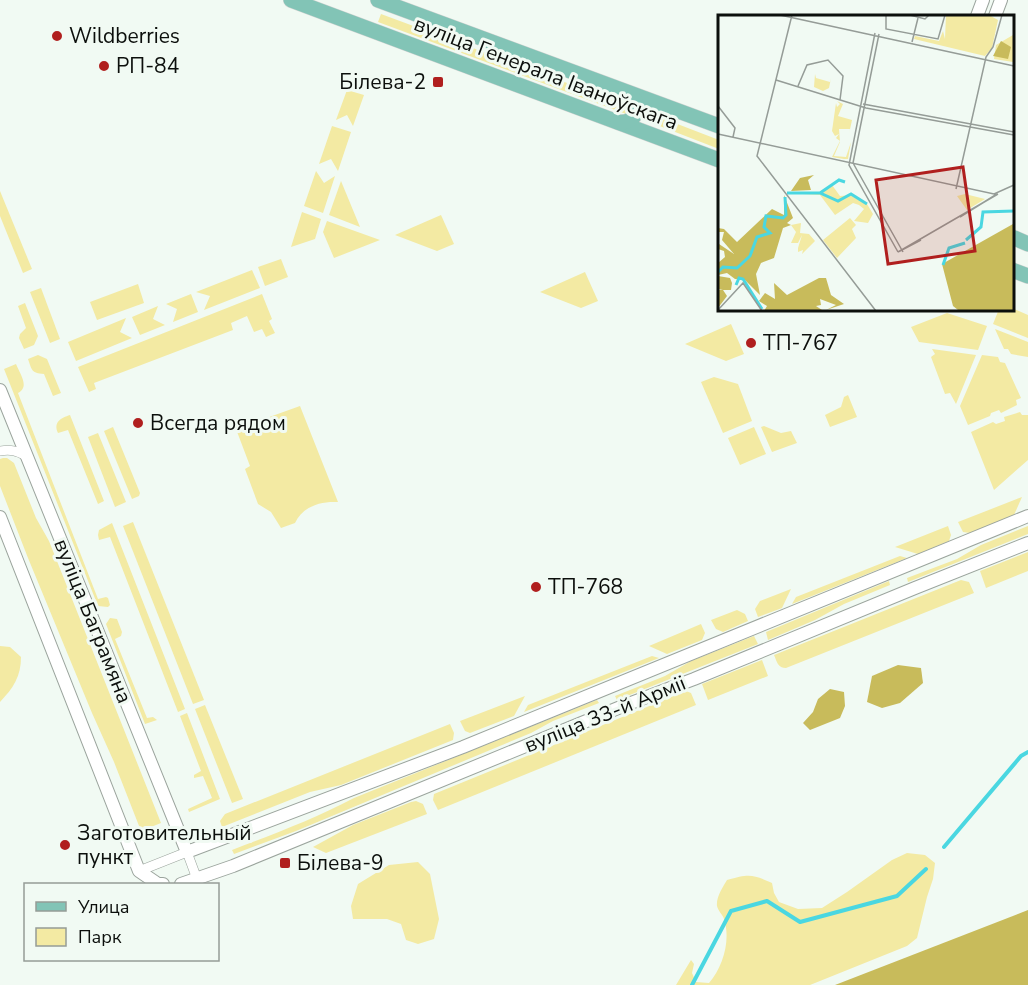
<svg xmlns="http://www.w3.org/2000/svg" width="1028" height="985" viewBox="0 0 1028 985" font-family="'Nunito Sans',sans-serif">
<rect width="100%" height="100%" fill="#f1faf3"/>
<!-- green -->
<g fill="#f3eaa3">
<path d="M381 14 629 106 631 110 626 114 378 22Z"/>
<path d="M347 90 364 95 353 126 347 115 336 120Z"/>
<path d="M650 115H654L719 140V149L652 123 648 121Z"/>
<path d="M332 126 351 132 338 171 331 159 319 164Z"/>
<path d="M316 171 324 183 335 176 323 213 304 206Z"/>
<path d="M341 181 360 227 329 215Z"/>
<path d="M0 191 32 269 23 273 0 216Z"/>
<path d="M302 212 321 219 315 239 291 247Z"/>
<path d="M441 215 454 244 437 251 395 235Z"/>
<path d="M327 221 380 240 334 258 323 232Z"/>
<path d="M281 259 288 277 265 286 258 267Z"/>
<path d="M252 270 260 288 204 310 210 296 196 292Z"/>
<path d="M585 272 598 301 581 308 540 292Z"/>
<path d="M138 284 144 303 97 320 90 302Z"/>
<path d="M41 288 60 339 50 343 30 292Z"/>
<path d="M191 294 198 312 173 322 177 309 166 304Z"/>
<path d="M262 294 272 319 269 321 275 333 266 337 262 329 254 332 247 316 231 323 233 330 94 383 96 389 89 392 78 367Z"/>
<path d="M25 303 38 336 34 345 24 349 19 338 20 334 26 328 18 306Z"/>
<path d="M158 306 153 319 165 325 140 335 132 317Z"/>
<path d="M1012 308 1028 315V338L993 324 999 309Z"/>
<path d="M947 313 987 326 978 350 919 342 911 327Z"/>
<path d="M126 318 120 332 132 338 76 361 68 342Z"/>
<path d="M731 324 744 354 726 361 685 344Z"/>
<path d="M995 329 1028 342V357L1011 354 1008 349H1004Z"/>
<path d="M932 349 976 355 956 404 950 393 945 394 931 357 935 354Z"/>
<path d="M38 355 47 359 61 393 53 396 44 374C31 373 32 370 28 359Z"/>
<path d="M982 355 998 357 1000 362 1005 363 1021 398 1016 400 1017 405 1001 413 999 410 991 413 990 416 968 425 960 406Z"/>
<path d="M16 364C20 374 30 387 18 393L98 599 106 597 108 598 110 605 108 607 98 606 4 369Z"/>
<path d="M714 377 738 384 752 421 723 433 701 382Z"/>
<path d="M848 395 857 417 830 427 825 415 841 407 844 397Z"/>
<path d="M300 406 338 502C321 501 303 506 295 523L281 528 271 512 258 504 245 469 250 466 236 429Z"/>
<path d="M1020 412 1022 415H1028V460L994 490 971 432 993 422 996 424 1005 421 1004 417Z"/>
<path d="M70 415 104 501 98 504 68 430 58 433C53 422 61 418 70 415Z"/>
<path d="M764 426 781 433 791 431 797 443 772 452 761 427Z"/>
<path d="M113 427 140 493 139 496 132 499 104 431Z"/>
<path d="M754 427 766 454 740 465 728 438Z"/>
<path d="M98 433 126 502 115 507 88 437Z"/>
<path d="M3 458H7L14 463 36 518 49 541 161 823 141 831 114 762 92 713 28 558 0 486V459Z"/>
<path d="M1022 497 1014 515 970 533 963 532 958 522Z"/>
<path d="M133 522 204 700 193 704 123 526Z"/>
<path d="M112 523 185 709 178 712 110 537 99 540 98 535 99 530Z"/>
<path d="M948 526 951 535 949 541 918 554 895 547Z"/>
<path d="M1028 526V534L908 582 907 578 957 559 981 545Z"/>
<path d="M1028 552V571L986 588 980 571Z"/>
<path d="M900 556 907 558 792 604 796 597Z"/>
<path d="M961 580 969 582 974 593 786 668C778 668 777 662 774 655Z"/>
<path d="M889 581 890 585 844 604 815 620 768 640 766 632Z"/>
<path d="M791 589 782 608 758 617 755 609 760 601Z"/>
<path d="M737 610 745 614 748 621 723 632 716 629 711 620Z"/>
<path d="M110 618 117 619 122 632 121 636 115 639 147 718 153 717 157 720 145 724 106 624Z"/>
<path d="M701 624 705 633 702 640 667 654 649 646Z"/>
<path d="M754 636 758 644 617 700 615 696 665 676 691 661Z"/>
<path d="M0 646 10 647 21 657C21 677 13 688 0 702Z"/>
<path d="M652 656 659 658 524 712 528 705Z"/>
<path d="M762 660 768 676 708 700 702 684Z"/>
<path d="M686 691 691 693 696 705 438 810 433 800 434 794Z"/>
<path d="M525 696 514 716 470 733 465 731 460 721Z"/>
<path d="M597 700 599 703 553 721 531 733 296 831 234 854 232 850C274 834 314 819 354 798Z"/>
<path d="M205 705 243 799 232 803 195 709Z"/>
<path d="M187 713 220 799 189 812 188 809 212 798 203 776 194 778V775L201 771 180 716Z"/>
<path d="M450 724 454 733 453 740 341 785 310 792 222 827 220 821 225 814Z"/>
<path d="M416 801 423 804 427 814 326 853 313 847 353 825 411 802Z"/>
<path d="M907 853 925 855 935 863 933 879 927 897 917 938 907 946 810 985H676L691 960 694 964 692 973 696 982 709 983C723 967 731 940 724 919 723 915 718 911 717 906 716 897 723 887 727 880 749 874 752 874 772 883L774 893 779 902 798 909 822 908 847 892 892 860Z"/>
<path d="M418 862 430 874 439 919 434 939 418 944 406 940 401 924 387 919H353L351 906 358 884 389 865Z"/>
</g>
<!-- forest -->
<g fill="#c8bb5b">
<path d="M898 665 921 668 923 683 900 703 882 708 867 702 872 676Z"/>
<path d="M830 689 844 692 845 706 840 718 810 730 803 723 813 712 818 699Z"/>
<path d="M1028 910V985H835Z"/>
</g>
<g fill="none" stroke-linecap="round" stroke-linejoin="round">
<!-- stream -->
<g stroke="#4ad7e1" stroke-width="4">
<path d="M944 847 1021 756 1028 752"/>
<path d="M692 985 731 911 767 901 800 922 897 896 926 869"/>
</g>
<!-- minor casing -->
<g stroke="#9ba49d" stroke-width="10">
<g id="minor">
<path d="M0 451C11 449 17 451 26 456"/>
<path d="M139 871 187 852 197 879"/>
</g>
</g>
<!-- tertiary casing -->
<g stroke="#9ba49d" stroke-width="14">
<g id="tertiary">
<path d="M977 16 983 0"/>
<path d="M995 16 1001 0"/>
<path d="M0 390 187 852 463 747 1028 516"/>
<path d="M0 517 139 871 158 884H163"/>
<path d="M181 884 233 866 623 706 694 679 915 588 1028 543"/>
</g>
</g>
<!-- primary casing -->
<g stroke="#d3d4d3" stroke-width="16">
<g id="primary">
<path d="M291 0 719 160"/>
<path d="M378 0 719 126"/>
<path d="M618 122C637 124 644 104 628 93"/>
<path d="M1012 237 1028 244"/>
<path d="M1012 270 1028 276"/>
</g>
</g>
<!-- minor -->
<use href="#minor" stroke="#fff" stroke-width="9"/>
<!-- tertiary -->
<use href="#tertiary" stroke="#fff" stroke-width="12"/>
<!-- primary -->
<use href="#primary" stroke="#82c4b6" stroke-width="15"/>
</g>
<!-- markers -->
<g fill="#b01f1e" stroke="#f1faf3" stroke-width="2">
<circle cx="57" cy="36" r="6"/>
<circle cx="104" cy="66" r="6"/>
<rect x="432" y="76" width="12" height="12" rx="3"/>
<circle cx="751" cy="343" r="6"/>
<circle cx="138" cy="423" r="6"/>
<circle cx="536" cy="587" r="6"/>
<circle cx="65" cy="845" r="6"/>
<rect x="279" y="857" width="12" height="12" rx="3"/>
</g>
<g text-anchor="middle" stroke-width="6" stroke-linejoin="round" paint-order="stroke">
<!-- poi labels -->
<g font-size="21" fill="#0c0f0c" stroke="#f1faf3" text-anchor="start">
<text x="69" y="43">Wildberries</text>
<text x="116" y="73">РП-84</text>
<text x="426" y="89" text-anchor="end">Білева-2</text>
<text x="763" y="350">ТП-767</text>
<text x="150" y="430">Всегда рядом</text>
<text x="548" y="594">ТП-768</text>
<text x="77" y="840">Заготовительный<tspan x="77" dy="24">пункт</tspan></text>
<text x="297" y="870">Білева-9</text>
</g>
<!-- street labels -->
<g font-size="21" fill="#0c0f0c" stroke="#f1faf3">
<text transform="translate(546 73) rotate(21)" y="7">вуліца Генерала Іваноўскага</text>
<text transform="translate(93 621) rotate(68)" y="7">вуліца Баграмяна</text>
<text transform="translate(605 714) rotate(-22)" y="7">вуліца 33-й Арміі</text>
</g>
</g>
<!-- overview -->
<g transform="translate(718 15)">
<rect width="296" height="296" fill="#f1faf3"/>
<path d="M228 0H271L280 5 274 33 267 41 196 24 197 21 221 26 225 16 227 24ZM295 20V47L276 44 278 30ZM97 59 98 63 112 67 113 63 111 73 105 76 96 72ZM119 86 125 89 120 101 134 105 131 119 132 114H121L122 127 116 141 128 142 133 127 130 144H126L114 142 122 126 118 123 121 119 117 121 114 116 118 88 119 92 122 89ZM114 170 122 181 135 180 149 189 155 199 150 208 136 206 146 194 141 190 135 188 117 200 102 180 84 179 100 178ZM247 179 267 184 249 195 239 181ZM132 203 138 210 134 214 138 223 119 243 105 225ZM83 208 82 218 91 219 97 226 84 239 85 235 80 237V233L84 220 80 228H73L78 217 73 210Z" fill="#f3eaa3"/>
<path d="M283 26 293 32 290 44 275 41ZM96 160 90 165 93 175 73 176 82 163ZM66 180 75 203 69 208 73 210 65 213 56 243 43 248 38 259 42 280 27 265 17 264 9 258 0 260V248L7 242 6 236 0 234 1 229 16 239 4 225 6 217H0V213L6 214 19 227 54 194 66 200ZM295 209V295H240L235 291 224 249ZM0 261 12 263 14 268 13 275H5L9 281 0 293V275H5L0 274ZM101 263H108L113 280 126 289 108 295 118 290 102 284 103 290 98 291 104 295 46 296 49 291 41 286 47 278 57 284 56 268 69 280Z" fill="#c8bb5b"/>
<path fill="none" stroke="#4ad7e1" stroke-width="3" d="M69 178H102L120 186 133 179 149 189M102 178 121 165 127 167M248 225 263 212 265 197 296 196M225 250 231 233 247 228M0 257 5 252 19 253 32 241 39 222 52 218 46 212 48 201 65 203 68 200 67 182M18 270 21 263 25 264 44 294"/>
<path fill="none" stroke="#959c97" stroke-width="1.5" d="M62 0 296 51M74 0 39 141 158 296M168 0V14L220 24 227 0M192 0 207 4 211 0M157 18 131 150 180 237M161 19 135 148 185 237M194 27 200 3M58 65 148 93 296 120M80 71 89 50 110 45 125 61 122 85M145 89 296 117M0 91 17 113 15 122M0 119 276 179 296 170M238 174 268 42 275 32 284 0M242 202 279 179M182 236 203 225M180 237 280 179M0 295 25 268 44 296"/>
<path fill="#b01f1e" fill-opacity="0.15" stroke="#b01f1e" stroke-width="3" d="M245 152 257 236 170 249 158 165Z"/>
<rect width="296" height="296" fill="none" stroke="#0c0f0c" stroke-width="3"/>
</g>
<!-- legend -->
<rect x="24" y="883" width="195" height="78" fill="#f1faf3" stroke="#959c97" stroke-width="1.5"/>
<rect x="36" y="902" width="30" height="9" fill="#82c4b6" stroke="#959c97" stroke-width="1.5"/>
<text x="78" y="913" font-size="18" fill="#0c0f0c">Улица</text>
<rect x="36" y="928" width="30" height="18" fill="#f3eaa3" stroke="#959c97" stroke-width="1.5"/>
<text x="78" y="943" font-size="18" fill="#0c0f0c">Парк</text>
</svg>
